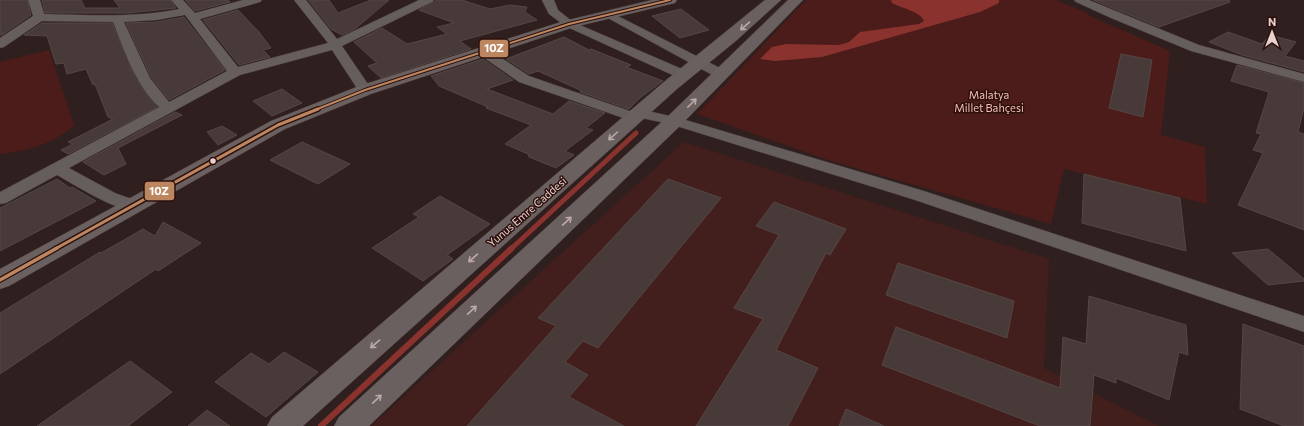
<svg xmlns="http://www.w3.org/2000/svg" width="1304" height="426" viewBox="0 0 1304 426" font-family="Commissioner,sans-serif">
<rect width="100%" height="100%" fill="#2f1f1e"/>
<!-- built -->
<path fill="#421f1c" d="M684 142 1049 259 1044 368 1159 426H371Z"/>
<!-- green -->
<g fill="#4b1c19">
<path d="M806 0H1056L1087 13 1088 15 1170 51 1161 135 1205 147 1207 204 1064 169 1051 224 831 161 697 114Z"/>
<path d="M49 50 74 125C55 144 26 151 0 154V62Z"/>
</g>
<!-- water -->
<path fill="#8a322d" d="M891 0H999V3L980 12 822 57 775 61 760 59 772 47 786 44 839 45 849 42 860 32 919 24 924 21C920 11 901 8 892 3Z"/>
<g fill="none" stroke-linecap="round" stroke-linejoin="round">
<!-- stream-far1 -->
<path stroke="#8a322d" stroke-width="5" d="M511 249 636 133"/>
<!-- stream -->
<path stroke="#8a322d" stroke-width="6" d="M321 426 512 248"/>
</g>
<!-- building -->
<g fill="#483a39" stroke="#554745">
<path d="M0 0H27L31 15 2 35H0Z"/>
<path d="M42 0H81L85 8H120L114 0H170L176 8 129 13H45Z"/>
<path d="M185 0H228L230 2 195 11Z"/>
<path d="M308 0H329L338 13 371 0H389L355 29 342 35 331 29Z"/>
<path d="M437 0H462L490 9 510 5 527 7 525 12 537 20 460 41 471 49 381 78 368 66 377 63 354 42 382 28 407 44 447 34 437 27 454 23 419 10Z"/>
<path d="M1093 0H1229L1230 2 1159 27Z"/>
<path d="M681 9 709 30 680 38 652 16Z"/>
<path d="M238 10 259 32 271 48 263 50 270 57 239 65 203 20Z"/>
<path d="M184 17 225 70 169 100 151 77 126 23 157 22Z"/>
<path d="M42 23H112L136 79 157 107 68 154 61 150 73 144 68 142 113 119 108 117 95 84 93 85 86 69 67 74 64 63 56 64 47 36 24 35Z"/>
<path d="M1228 32 1262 44 1270 35 1296 42 1285 56 1304 61V72L1242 55 1209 42Z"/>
<path d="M564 37 589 50 591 49 631 65 626 67 663 81 640 98 629 109 580 92 582 91 538 71 529 74 506 59Z"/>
<path d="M1121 54 1152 60 1143 117 1109 108Z"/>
<path d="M483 59 513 80 487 89 553 114 569 101 605 113 586 128 593 130 565 151 574 155 556 168 529 157 528 154 505 144 531 125 486 108 488 107 439 86 431 76Z"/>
<path d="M1237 65 1304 83V108L1298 132 1304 134V230L1238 205 1263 153 1253 150 1261 134 1256 133 1269 92 1231 81Z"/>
<path d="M282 89 302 103 272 116 253 101Z"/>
<path d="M175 112 182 115 118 148 126 164 104 175 83 162Z"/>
<path d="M222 126 237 135 218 145 207 132Z"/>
<path d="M302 142 350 164 318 184 270 160Z"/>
<path d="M1084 174 1180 198 1186 251 1082 223Z"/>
<path d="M57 179 70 188 72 187 96 201 0 251V208Z"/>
<path d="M668 179 721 198 598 348 583 341 565 362 588 375 569 397 624 426H467L556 326 538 318Z"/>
<path d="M440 196 490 224 447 255 453 259 423 281 372 248 419 217 413 214Z"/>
<path d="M774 202 846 229 830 255 826 253 776 350 818 368 788 426H696L763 319 734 308 779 235 756 226Z"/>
<path d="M163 222 201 243 158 271 156 269 0 374V313L100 252 101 253 143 229 155 236Z"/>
<path d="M1268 249 1304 279V281L1268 285 1232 253Z"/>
<path d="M898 263 1014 301 1007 338 886 295Z"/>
<path d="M1089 296 1186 325 1188 355 1179 352 1169 400 1116 378V383L1094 375 1090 426H1040L882 365 896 327 1060 388 1063 337 1086 344Z"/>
<path d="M1243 324 1304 346V426H1284L1240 409Z"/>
<path d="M284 352 318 372 266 417 215 382 251 353 269 364Z"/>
<path d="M130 361 172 392 128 426H37Z"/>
<path d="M846 409 884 426H839Z"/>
<path d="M207 410 230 426H188Z"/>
</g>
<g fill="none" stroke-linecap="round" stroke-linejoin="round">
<!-- minor casing -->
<g stroke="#473a38" stroke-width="1">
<g id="minor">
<path d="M28 0H40L44 14C89 15 135 18 179 9L171 0H183L195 13 243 0H262L260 2 200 19 238 67 328 43 294 0H306L337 39 419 0H434L432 2 342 46 372 90 370 93H360L332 50 240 75 69 168 115 193 140 202 142 206 140 210C121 215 75 185 57 175L6 203 0 204V192L159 107C135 84 125 52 113 22L42 21 4 47 0 48V38L33 16ZM185 15 227 71 169 102 150 78 124 22 157 20Z"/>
<path d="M542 0H554L558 10 573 22 689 72 691 75 689 78H679L565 26 549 14Z"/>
<path d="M1074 0H1089L1199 45 1304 74V82L1191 51 1111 18 1076 2Z"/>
<path d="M610 12 726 71 728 74 726 77H716L606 17 604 15 606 13Z"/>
<path d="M484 48 488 49 529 76 633 112 639 109 679 118 924 191 1304 316V332L912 199 670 124 641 118 639 120 634 121 629 120 519 82 480 55 478 52 480 49Z"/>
</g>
</g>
<!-- secondary casing -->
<g stroke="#473a38" stroke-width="1">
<g id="secondary">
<path d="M652 0H677L675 3 574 27 371 94 285 129 9 286 0 289V269L271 121 359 86 564 21Z"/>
<path d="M765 0H781L737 40 677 89 303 426H267L272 417 665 81Z"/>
<path d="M788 0H803L681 125 369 426H334L339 417 667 117Z"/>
</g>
</g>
<!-- minor -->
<use href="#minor" fill="#655e5d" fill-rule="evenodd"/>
<!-- secondary -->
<use href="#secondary" fill="#6a605f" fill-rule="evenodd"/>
<!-- bus-1-far2 casing -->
<g stroke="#2d100d" stroke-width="4">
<path id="bus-1-far2" d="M315 110 365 90 569 24 670 0"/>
</g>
<!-- bus-1-far1 casing -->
<g stroke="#2d100d" stroke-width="6">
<path id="bus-1-far1" d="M55 249 278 125 318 109"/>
</g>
<!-- bus-1 casing -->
<g stroke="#2d100d" stroke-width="6">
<path id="bus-1" d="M0 280 57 248"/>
</g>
<!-- bus-1-far2 -->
<use href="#bus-1-far2" stroke="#bb8660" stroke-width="2"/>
<!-- bus-1-far1 -->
<use href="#bus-1-far1" stroke="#bb8660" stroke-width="3"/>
<!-- bus-1 -->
<use href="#bus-1" stroke="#bb8660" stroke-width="3.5"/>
</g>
<!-- one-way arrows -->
<defs><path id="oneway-shaft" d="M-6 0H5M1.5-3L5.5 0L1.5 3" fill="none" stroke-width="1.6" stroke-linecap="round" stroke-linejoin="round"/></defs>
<g stroke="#bcaaa8">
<use href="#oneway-shaft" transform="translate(745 26) rotate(139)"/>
<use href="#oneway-shaft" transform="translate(692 103) rotate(-45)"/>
<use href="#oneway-shaft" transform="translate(613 136) rotate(138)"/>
<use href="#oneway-shaft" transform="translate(567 221) rotate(-43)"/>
<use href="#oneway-shaft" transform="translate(473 258) rotate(139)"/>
<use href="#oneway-shaft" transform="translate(472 310) rotate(-43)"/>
<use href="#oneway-shaft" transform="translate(375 344) rotate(139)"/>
<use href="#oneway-shaft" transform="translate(377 399) rotate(-43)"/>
</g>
<!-- markers -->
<circle fill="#e8d2cf" stroke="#2d100d" stroke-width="1.5" cx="213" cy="161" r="3.5"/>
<g text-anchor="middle" stroke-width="3" stroke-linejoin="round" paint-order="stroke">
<!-- park labels -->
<g font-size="11" fill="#f4beb7" stroke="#2d100d">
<text x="989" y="99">Malatya<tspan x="989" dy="13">Millet Bahçesi</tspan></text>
</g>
<!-- street labels -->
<g font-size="11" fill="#e8d2cf" stroke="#2d100d">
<text transform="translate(527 212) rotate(-41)" y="4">Yunus Emre Caddesi</text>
</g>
</g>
<g stroke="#2d100d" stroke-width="1.5">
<rect x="479" y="39" width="30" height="19" rx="4" fill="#bb8660"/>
<rect x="144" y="181" width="31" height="20" rx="4" fill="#bb8660"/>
</g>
<g font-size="11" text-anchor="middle" font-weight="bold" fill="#fff">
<text x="494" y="52">10Z</text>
<text x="159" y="195">10Z</text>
</g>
<!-- north arrow -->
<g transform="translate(1272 32)" stroke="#2d100d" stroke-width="3" paint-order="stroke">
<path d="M0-3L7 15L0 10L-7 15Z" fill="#e8d2cf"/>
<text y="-6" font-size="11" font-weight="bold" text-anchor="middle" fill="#e8d2cf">N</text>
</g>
</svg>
